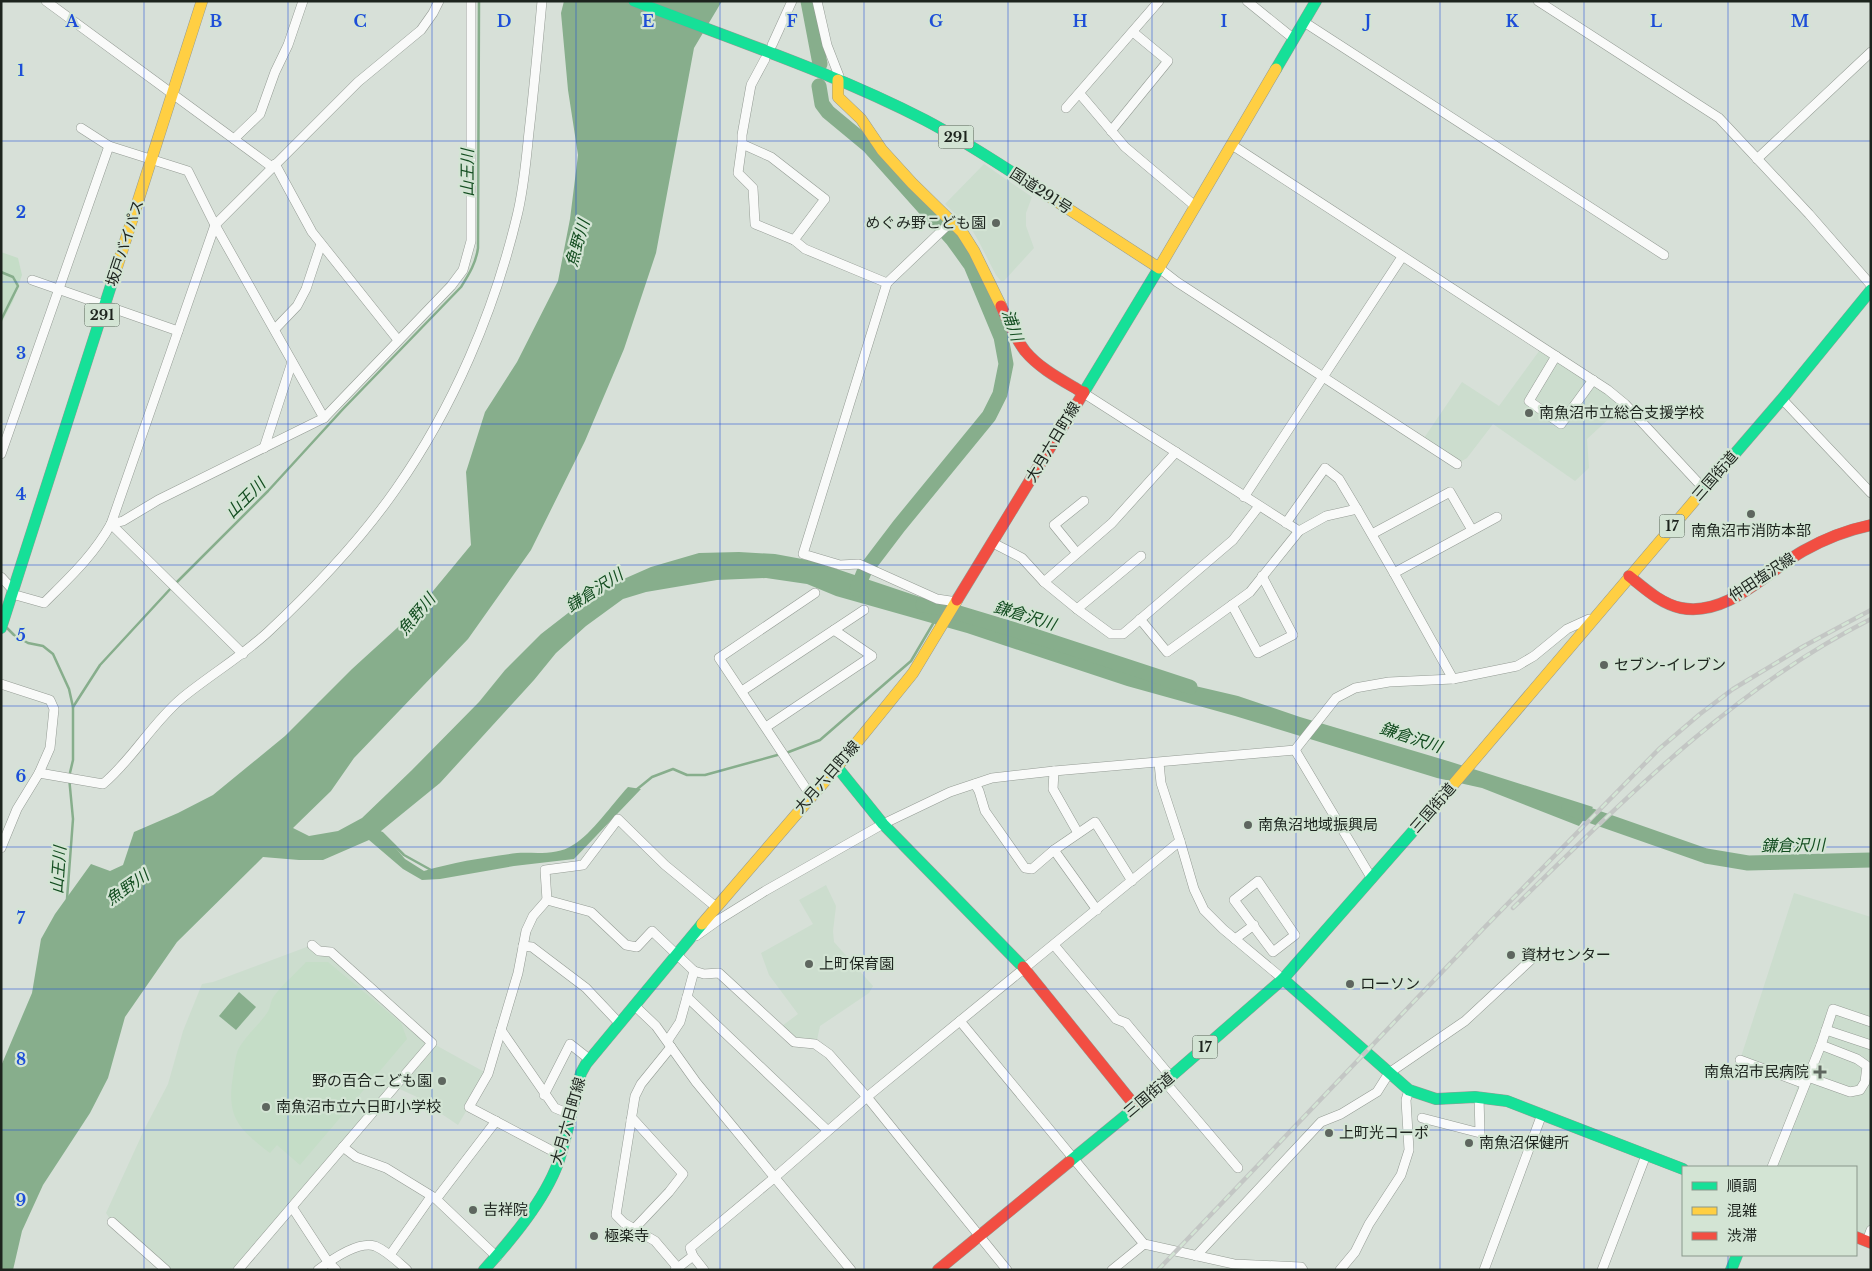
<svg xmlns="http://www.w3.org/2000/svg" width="1872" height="1271" viewBox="0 0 1872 1271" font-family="'Libre Baskerville','Noto Sans JP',serif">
<rect width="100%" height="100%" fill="#d7e0d8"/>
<!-- built -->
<g fill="#ccddce">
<path d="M984 164 1032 197 1026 213V226L1034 248 1004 281H1001L996 275 978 240 972 230 945 204Z"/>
<path d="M1542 347 1625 404 1621 410 1613 415 1587 439 1589 468 1575 481 1493 424 1467 458 1457 464 1422 441 1462 382 1499 406Z"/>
<path d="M826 885 836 906 833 931 834 942 873 986 869 993 820 1026 817 1040 795 1037 782 1026 798 1014 769 975 761 953 813 924 799 900Z"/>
<path d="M1794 893 1871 917V1230L1867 1241 1856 1237V1167H1770L1798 1085 1740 1060Z"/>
<path d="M312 945 331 952 432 1043 488 1074 458 1125 415 1096 395 1087 238 1270H166L112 1222 106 1213 145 1128 168 1084 183 1031 202 984 213 982Z"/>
</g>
<!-- green -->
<g fill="#c5ddc7">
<path d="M1 252 18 258 22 275 13 301 1 324Z"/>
<path d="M306 962H328L401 1023 407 1039 300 1165 277 1145 270 1153C239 1129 226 1118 233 1076 234 1068 235 1058 238 1050 245 1036 258 1026 267 1013 271 1008 270 1001 274 996 283 984 296 973 306 962Z"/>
</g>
<!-- water -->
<g fill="#87ae8c">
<path d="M564 1H722L694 48 656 253 624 349 585 441 531 550 468 639 354 758 331 791 293 828 309 836 338 831 362 818 412 770 479 702 505 670 541 634 581 603 626 578 651 567 699 553 739 552 775 554 813 561 926 599 969 620 1131 671 1238 696 1300 717 1448 761 1593 807 1579 826 1482 788 1437 778 1235 716 1127 686 967 633 836 596 807 584 766 578 717 580 646 592 623 599 586 626 556 653 534 680 440 783 381 831 405 859 424 871C454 862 486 857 517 853 535 852 557 856 573 845 592 834 612 804 628 787L641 789 574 859 514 866 440 879 422 880 403 869 369 840 323 860H299L263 857 177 942 125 1017 108 1078 90 1113 43 1185 22 1231 13 1270H1V1066L32 993 41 939 55 914 91 864 110 871 123 865 134 832 178 813 213 795 285 736 352 669 419 608 471 545 466 472 485 412 517 362 558 281 570 219 578 155 568 90 561 13Z"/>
<path d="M239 992 256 1007 236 1030 219 1016Z"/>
</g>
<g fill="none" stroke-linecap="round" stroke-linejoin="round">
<!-- stream -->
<g stroke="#87ae8c" stroke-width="2.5">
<path d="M1 272 13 277 18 286 1 320"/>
<path d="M176 583 268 491 343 409 461 287C469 274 476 263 478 248L479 1"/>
<path d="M7 628 14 635 28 643 43 646 53 654 69 689 73 707V760L69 777 73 819 67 899"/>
<path d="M73 707 100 665 172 587"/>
<path d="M786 753 820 740 911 661 934 622"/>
<path d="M636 790 652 777 673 769 687 775H705L781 754"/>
<path d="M382 833 404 855 431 870"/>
</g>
<!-- river -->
<g stroke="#87ae8c" stroke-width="15">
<path d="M808 1 820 64"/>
<path d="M819 86 822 104 828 112 869 146 953 240 971 265 1001 337 1006 364 1000 394 989 416 899 526 864 572 857 589"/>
<path d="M923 605 942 608 1038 637 1190 687"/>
<path d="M1569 808 1706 856 1748 863 1871 860"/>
</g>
<!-- street casing -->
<g stroke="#949b94" stroke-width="10">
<g id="street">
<path d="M46 1 272 167"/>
<path d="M817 1 827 45 839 76 838 80"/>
<path d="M1247 1 1294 39"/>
<path d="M1538 1 1719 118 1809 214 1871 285"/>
<path d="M1304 22 1664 255"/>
<path d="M772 45 792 1"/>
<path d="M765 59 751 85 742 135V144L771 157 825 199 794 240 805 249 887 283"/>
<path d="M1080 94 1125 147 1195 206"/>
<path d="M1066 108 1159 1"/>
<path d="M81 128 109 146 188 171 215 225 324 418"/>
<path d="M1111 131 1168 61 1133 32"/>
<path d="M234 139 260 114 275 72 288 45 303 1"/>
<path d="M742 144 738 173 753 188 755 224 794 240"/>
<path d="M1232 145 1608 390 1625 404 1704 489"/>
<path d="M1757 159 1871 52"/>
<path d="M275 164 312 232 398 340"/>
<path d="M952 221 887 283 803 554 840 565 859 564 937 599 957 602"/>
<path d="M1159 268 1177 282 1457 464"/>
<path d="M32 280 178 331"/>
<path d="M275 329 297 306 306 289 321 244"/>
<path d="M1556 356 1529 401 1561 424 1593 380"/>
<path d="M1082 392 1299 531"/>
<path d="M1782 399 1871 493"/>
<path d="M264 448 292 362"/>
<path d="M1 454 109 146"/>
<path d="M1244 497 1402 257"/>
<path d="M1286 523 1325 468 1339 479 1357 509"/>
<path d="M111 524 123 521 158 500 324 418 451 286 463 270 471 241V1"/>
<path d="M111 524 243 654"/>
<path d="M1372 534 1450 492 1472 530"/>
<path d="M993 543 1022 558 1044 582 1077 609 1111 634H1123L1233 540 1259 506"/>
<path d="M1076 552 1054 525 1084 501"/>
<path d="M1394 573 1497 517"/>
<path d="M1 577 13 590"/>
<path d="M1044 582 1112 523 1176 452"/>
<path d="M12 594 44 603C70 577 93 556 111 524L215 225 358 82 421 30 433 13 439 1"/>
<path d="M1232 605 1258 653 1293 635 1262 576"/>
<path d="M1077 609 1141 556"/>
<path d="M1140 619 1167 652 1250 592 1299 531 1326 516 1357 509 1394 573 1453 679"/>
<path d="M1 684 50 700 54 709 50 748 39 773 17 809 1 848"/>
<path d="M742 691 864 610"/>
<path d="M766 727 872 656 834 630"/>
<path d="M1295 750 1372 879"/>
<path d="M1159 763 1161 783 1180 841 1194 889 1204 910 1223 929 1283 979"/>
<path d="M1054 771 1053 789 1078 833"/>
<path d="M39 773 103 784C133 759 152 723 182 698 210 675 241 657 268 632 315 588 359 542 396 489 453 408 494 312 517 216 524 188 526 160 529 132 534 89 538 45 542 1"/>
<path d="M975 784 979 791 985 811 1025 868 1032 869 1054 850 1095 822 1132 881"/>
<path d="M811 796 719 658 815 593"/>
<path d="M1054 850 1097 910"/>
<path d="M1258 881 1295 935 1273 952 1234 900Z"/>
<path d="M547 900 533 916 526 931 518 973 501 1030 555 1108 572 1115"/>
<path d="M716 907 665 865 618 819 583 865 545 870 547 900 591 912 626 945 637 947 652 931 694 971 687 997 827 1130"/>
<path d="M696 936 720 919 765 891 883 824 950 792 992 778 1054 771 1295 750 1336 698 1355 688 1389 682 1453 679 1517 666 1534 656 1567 629 1589 619"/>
<path d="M1235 939 1254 925"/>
<path d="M1054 945 1116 1019 1126 1023 1171 1077"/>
<path d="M523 946 532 947 586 988 619 1023"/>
<path d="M694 971 704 974 719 973 794 1042 815 1044 829 1054 867 1097 1007 1270"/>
<path d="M634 1005 656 1026 696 1082 851 1270"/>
<path d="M960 1021 1144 1244 1234 1264 1301 1267 1303 1270"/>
<path d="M501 1030 488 1074 469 1107 560 1155"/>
<path d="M1826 1030 1871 1045"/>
<path d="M668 1040 680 1022 687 997"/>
<path d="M671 1047 641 1084 635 1096 616 1215 624 1223 655 1241 678 1268"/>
<path d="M1740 1060 1805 1084"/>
<path d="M1808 1077 1850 1092 1860 1090 1865 1082 1867 1066 1857 1059 1821 1045"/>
<path d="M1165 1082 1238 1168"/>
<path d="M544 1095 570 1044 589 1059"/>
<path d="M1422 1118 1480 1133 1479 1097"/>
<path d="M631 1120H634L683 1174 669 1192 635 1228"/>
<path d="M343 1147 356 1157 386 1168 435 1198 497 1257"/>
<path d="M1772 1167 1821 1045 1833 1009 1871 1022"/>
<path d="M292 1207 328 1262 336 1270"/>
<path d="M112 1222 166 1270"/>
<path d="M1867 1241 1871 1230"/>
<path d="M390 1255 430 1198H437L496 1121"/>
<path d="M1196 1256 1321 1122 1341 1114 1377 1092 1389 1073 1465 1021 1535 956"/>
<path d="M238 1270 432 1043 331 952 319 951 312 945"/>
<path d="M318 1270C331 1260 358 1241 375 1246 387 1251 397 1261 407 1270"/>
<path d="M675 1270 693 1256"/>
<path d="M704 1270 693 1256 690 1248 774 1178 867 1097 1180 841"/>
<path d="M1112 1270 1144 1244"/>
<path d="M1340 1270 1355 1252 1369 1224 1401 1175 1409 1150 1406 1100 1409 1090"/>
<path d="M1484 1270 1542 1114"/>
<path d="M1602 1270 1646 1155"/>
</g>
</g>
<!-- fast casing -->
<g stroke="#949b94" stroke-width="12">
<g id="fast">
<path d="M634 1C731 39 832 72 925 120 967 142 1007 169 1047 195"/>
<path d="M1276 69 1316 1"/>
<path d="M1084 392 1159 268"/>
<path d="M1701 493 1782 399 1871 290"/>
<path d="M1 628 115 273"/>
<path d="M837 767 883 824 1023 967"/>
<path d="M1283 979 1409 1090 1436 1099 1475 1097 1507 1101 1683 1169"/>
<path d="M1069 1162 1136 1107 1283 979 1429 813"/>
<path d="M484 1270C511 1240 544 1201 558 1163 568 1134 573 1102 581 1073L586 1064 702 924"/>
<path d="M1731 1270 1737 1255"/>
</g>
</g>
<!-- slow casing -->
<g stroke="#949b94" stroke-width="12">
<g id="slow">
<path d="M838 80V97L861 119 882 150 912 183 962 232 974 251 1001 306"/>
<path d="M1047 195 1159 268 1276 69"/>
<path d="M115 273 202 1"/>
<path d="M1429 813 1701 493"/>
<path d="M702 924 837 767 913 673 957 600"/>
</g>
</g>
<!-- jam casing -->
<g stroke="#949b94" stroke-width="12">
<g id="jam">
<path d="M1001 306C1008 321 1015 338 1025 351 1040 369 1062 380 1082 392"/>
<path d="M1629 576C1644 588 1661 604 1681 608 1728 617 1766 572 1803 551 1824 539 1847 530 1871 525"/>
<path d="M957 600 1084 392"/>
<path d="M1023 967 1136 1107"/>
<path d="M1856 1237 1871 1243"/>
<path d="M938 1270 1069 1162"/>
</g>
</g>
<!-- street -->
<use href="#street" stroke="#f9faf9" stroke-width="9"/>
<!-- fast -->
<use href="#fast" stroke="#16e098" stroke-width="11"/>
<!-- slow -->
<use href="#slow" stroke="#ffcf43" stroke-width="11"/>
<!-- jam -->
<use href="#jam" stroke="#f24e42" stroke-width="11"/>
<!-- rail casing -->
<g stroke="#c3c6c4" stroke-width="4.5">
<g id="rail">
<path d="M1513 908C1623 801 1732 689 1871 619"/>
<path d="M1158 1270 1483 929 1659 749 1700 714 1733 689 1804 646 1871 610"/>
</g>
</g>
<!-- rail -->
<use href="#rail" stroke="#d3e4d4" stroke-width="2.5" stroke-dasharray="8" stroke-linecap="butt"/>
</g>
<!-- grid -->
<path fill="none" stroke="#1d4ed8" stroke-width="1" stroke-opacity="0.55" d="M144 1V1270M288 1V1270M432 1V1270M576 1V1270M720 1V1270M864 1V1270M1008 1V1270M1152 1V1270M1296 1V1270M1440 1V1270M1584 1V1270M1728 1V1167M1 141H1871M1 282H1871M1 424H1871M1 565H1871M1 706H1871M1 847H1871M1 989H1871M1 1130H1871M1728 1255V1270"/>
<!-- markers -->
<g fill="#5e665f" stroke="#d3e4d4" stroke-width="2">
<circle cx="996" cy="223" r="5"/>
<circle cx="1529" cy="413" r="5"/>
<circle cx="1751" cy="514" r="5"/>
<circle cx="1604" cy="665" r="5"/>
<circle cx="1248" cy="825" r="5"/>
<circle cx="1511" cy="955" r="5"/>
<circle cx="809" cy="964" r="5"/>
<circle cx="1350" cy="984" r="5"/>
<path d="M1817.5 1064.5h5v5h5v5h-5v5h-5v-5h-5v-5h5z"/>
<circle cx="442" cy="1081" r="5"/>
<circle cx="266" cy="1107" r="5"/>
<circle cx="1329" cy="1133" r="5"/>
<circle cx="1469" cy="1143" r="5"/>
<circle cx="473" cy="1210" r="5"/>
<circle cx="594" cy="1236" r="5"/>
</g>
<g text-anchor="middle" stroke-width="4.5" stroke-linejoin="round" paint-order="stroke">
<!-- shield labels -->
<g fill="#d3e4d4" stroke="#545e55" stroke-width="1">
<rect x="938.5" y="125.5" width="35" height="23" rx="4"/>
<rect x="84.5" y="303.5" width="35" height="23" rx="4"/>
<rect x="1659.5" y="514.5" width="25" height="23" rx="4"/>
<rect x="1192.5" y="1035.5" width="25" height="23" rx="4"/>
</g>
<g font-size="14" font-weight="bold" fill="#1d241e">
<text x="956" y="142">291</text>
<text x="102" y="320">291</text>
<text x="1672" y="531">17</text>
<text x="1205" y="1052">17</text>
</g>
<!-- street labels -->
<g font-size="15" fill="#1d241e" stroke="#d3e4d4">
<text transform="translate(1041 191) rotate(33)" y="5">国道291号</text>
<text transform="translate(125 243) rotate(-72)" y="5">坂戸バイパス</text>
<text transform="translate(1053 442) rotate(-59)" y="5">大月六日町線</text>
<text transform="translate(1715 476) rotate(-49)" y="5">三国街道</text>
<text transform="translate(1762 577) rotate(-33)" y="5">仲田塩沢線</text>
<text transform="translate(827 777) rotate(-49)" y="5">大月六日町線</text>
<text transform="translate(1433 808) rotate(-49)" y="5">三国街道</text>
<text transform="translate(1149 1095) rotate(-40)" y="5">三国街道</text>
<text transform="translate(568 1121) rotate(-74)" y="5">大月六日町線</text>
</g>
<!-- poi labels -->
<g font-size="15" fill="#1d241e" stroke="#d3e4d4" text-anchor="start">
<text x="986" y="228" text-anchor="end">めぐみ野こども園</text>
<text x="1539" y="418">南魚沼市立総合支援学校</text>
<text x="1751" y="536" text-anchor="middle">南魚沼市消防本部</text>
<text x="1614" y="670">セブン-イレブン</text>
<text x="1258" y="830">南魚沼地域振興局</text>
<text x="1521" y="960">資材センター</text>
<text x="819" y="969">上町保育園</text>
<text x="1360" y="989">ローソン</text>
<text x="1809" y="1077" text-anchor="end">南魚沼市民病院</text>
<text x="432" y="1086" text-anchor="end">野の百合こども園</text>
<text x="276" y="1112">南魚沼市立六日町小学校</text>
<text x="1339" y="1138">上町光コーポ</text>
<text x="1479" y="1148">南魚沼保健所</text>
<text x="483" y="1215">吉祥院</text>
<text x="604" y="1241">極楽寺</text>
</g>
<!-- water labels -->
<g font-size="16" font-style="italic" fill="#134d20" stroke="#d3e4d4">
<text transform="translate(467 173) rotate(-90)" y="6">山王川</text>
<text transform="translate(577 243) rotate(-74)" y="6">魚野川</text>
<text transform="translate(1013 325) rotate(71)" y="6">浦川</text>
<text transform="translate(245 498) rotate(-45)" y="6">山王川</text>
<text transform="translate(594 590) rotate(-33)" y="6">鎌倉沢川</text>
<text transform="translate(416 614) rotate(-50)" y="6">魚野川</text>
<text transform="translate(1025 615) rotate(17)" y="6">鎌倉沢川</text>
<text transform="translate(1411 737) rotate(18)" y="6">鎌倉沢川</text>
<text transform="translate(1793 845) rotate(-1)" y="6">鎌倉沢川</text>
<text transform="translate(58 870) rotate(-86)" y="6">山王川</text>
<text transform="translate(127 887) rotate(-35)" y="6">魚野川</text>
</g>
</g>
<g font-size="16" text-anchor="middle" font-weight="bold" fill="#1d4ed8" stroke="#d3e4d4" stroke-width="4.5" stroke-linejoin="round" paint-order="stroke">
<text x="72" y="27">A</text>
<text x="216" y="27">B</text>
<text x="360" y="27">C</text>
<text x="504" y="27">D</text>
<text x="648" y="27">E</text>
<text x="792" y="27">F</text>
<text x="936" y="27">G</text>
<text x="1080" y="27">H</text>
<text x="1224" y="27">I</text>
<text x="1368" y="27">J</text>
<text x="1512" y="27">K</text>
<text x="1656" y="27">L</text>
<text x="1800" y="27">M</text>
<text x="21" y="76">1</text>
<text x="21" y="218">2</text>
<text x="21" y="359">3</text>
<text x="21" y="500">4</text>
<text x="21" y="641">5</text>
<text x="21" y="782">6</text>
<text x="21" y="924">7</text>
<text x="21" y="1065">8</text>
<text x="21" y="1206">9</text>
</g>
<!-- border -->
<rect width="1872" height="1271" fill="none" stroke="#1d241e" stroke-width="5"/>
<!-- legend -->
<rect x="1682" y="1166" width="175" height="90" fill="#d3e4d4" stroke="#8a978b"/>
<rect x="1692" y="1182" width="25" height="8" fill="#16e098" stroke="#8a978b"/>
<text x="1727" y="1191" font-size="15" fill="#1d241e">順調</text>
<rect x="1692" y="1207" width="25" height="8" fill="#ffcf43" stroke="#8a978b"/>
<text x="1727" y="1216" font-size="15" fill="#1d241e">混雑</text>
<rect x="1692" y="1232" width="25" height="8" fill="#f24e42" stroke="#8a978b"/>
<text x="1727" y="1241" font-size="15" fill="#1d241e">渋滞</text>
</svg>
